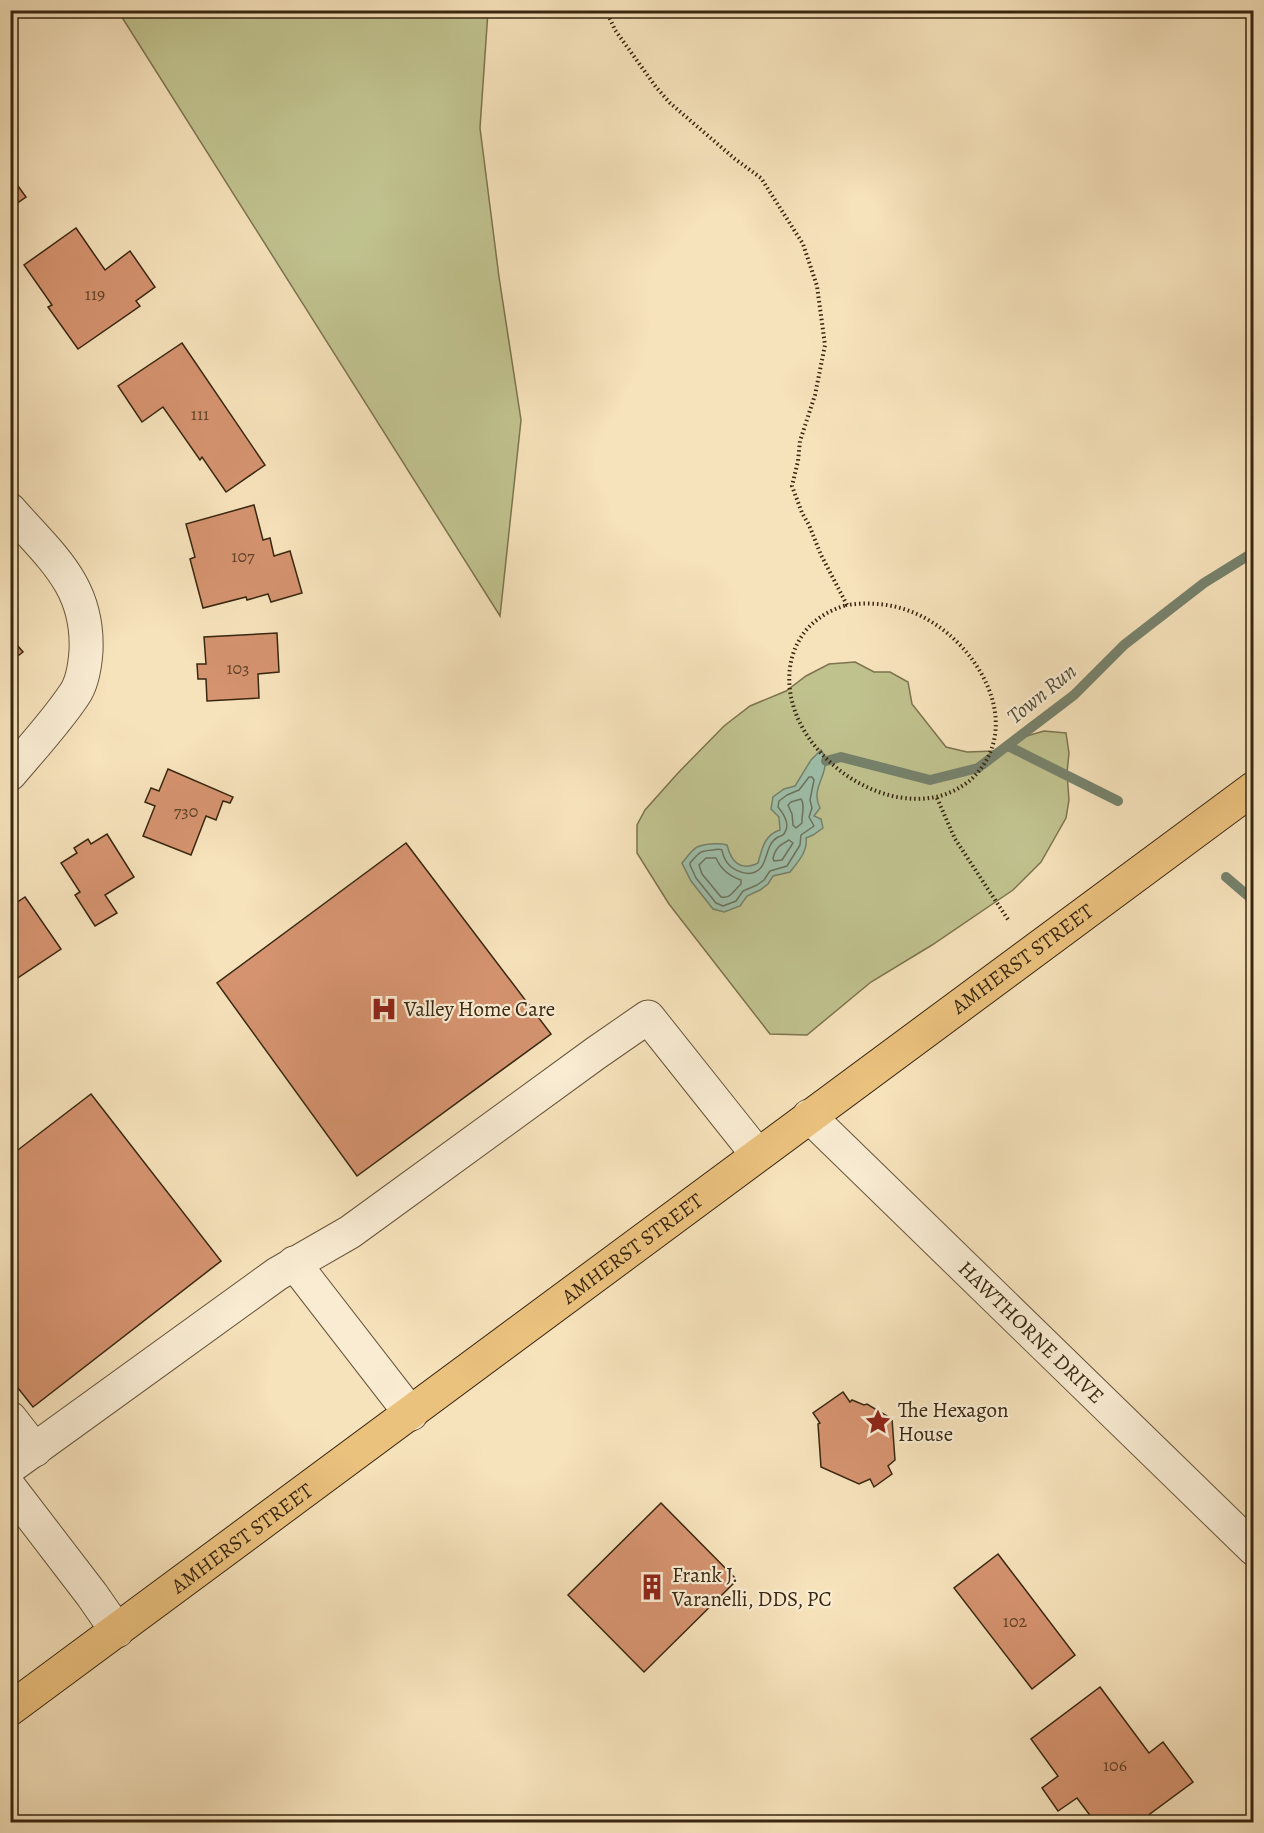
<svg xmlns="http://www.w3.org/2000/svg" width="1264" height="1833" viewBox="0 0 1264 1833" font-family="Alegreya,serif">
<rect width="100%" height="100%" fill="#f6e2bb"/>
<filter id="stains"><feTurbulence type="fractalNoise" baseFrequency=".00333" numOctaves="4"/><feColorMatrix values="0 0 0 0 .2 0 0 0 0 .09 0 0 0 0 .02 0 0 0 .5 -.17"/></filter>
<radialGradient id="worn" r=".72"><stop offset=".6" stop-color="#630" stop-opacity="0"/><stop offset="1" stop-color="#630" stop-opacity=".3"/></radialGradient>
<!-- green -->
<g fill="#c0c28e" stroke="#7c744f" stroke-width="1.5">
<path d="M118 11H488L480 128 499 277 521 420 500 616Z"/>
<path d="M855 662 874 672H890L908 682 912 704 946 747 967 752 995 751 1020 738 1044 731 1066 733 1069 753 1067 773 1069 800 1066 818 1041 862 1013 890 932 945 871 982 807 1035 770 1034 669 904 637 853V825L645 810 678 773 724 726 750 706 786 691 806 676 829 664Z"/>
</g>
<!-- water -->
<path fill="#9ebfaa" stroke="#76826c" stroke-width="1.5" d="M821 750C823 753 825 756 825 760 828 775 810 789 820 808L814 816 821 819 823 828 813 835 806 838C808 851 798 862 790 872L773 876 768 884 760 890 747 896 740 906 724 912 713 909 691 881 682 863C693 850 694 845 711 844 718 844 720 843 727 845 731 861 740 872 758 863 762 849 764 835 780 830L779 817 771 809 773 797 784 789 795 786 811 760Z"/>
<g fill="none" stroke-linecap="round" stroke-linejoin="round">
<!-- shore -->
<g stroke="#6c735d" stroke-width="1.5">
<path d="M809 777H812L814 780 810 800 812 808 809 817 814 826 801 835 800 845 787 866 770 871 764 880 757 885 743 891 736 901 723 906 716 903 696 878 690 865V863C700 852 699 851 713 850 716 850 719 848 722 850 722 851 724 858 725 859 729 868 742 875 752 873 770 869 763 845 778 837 782 835 783 837 785 832 790 824 783 813 778 807L779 801 787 795 799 790Z"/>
<path d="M801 799C806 806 801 815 802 823L796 828 793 825 792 814 788 805 791 802Z"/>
<path d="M789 840 793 843 782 860 774 861 773 858C776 847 780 845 789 840Z"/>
<path d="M706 858H716C721 870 729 876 741 880V884C734 890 731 899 721 897L702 874 699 865Z"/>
</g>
<!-- stream -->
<g stroke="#76826c" stroke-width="10">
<path d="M1008 746 1118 801"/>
<path d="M826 761 841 757 930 780 978 768 1074 695 1124 645 1204 583 1254 552"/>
<path d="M1226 877 1254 901"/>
</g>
</g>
<!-- building -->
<g fill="#d5936f" stroke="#392710" stroke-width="1.5">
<path d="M10 175 26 197 10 208Z"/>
<path d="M76 228 105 270 130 251 155 287 136 301 140 306 78 349 48 307 52 305 24 265Z"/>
<path d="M182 343 265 465 226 492 202 457 200 460 163 407 142 422 118 386Z"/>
<path d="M254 505 263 540 270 538 274 556 290 551 302 593 271 602 268 594 247 600 246 597 203 608 190 559 195 557 186 524Z"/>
<path d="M277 633 279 672 258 674 259 698 207 701 206 679H198L197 664H206L204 637Z"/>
<path d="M10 637 23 652 10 662Z"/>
<path d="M168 769 233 797 230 803 223 801 216 820 206 816 191 855 143 836 155 806 145 802 151 788 159 791Z"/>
<path d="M107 834 134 877 105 895 117 913 95 926 75 895 80 892 61 863 77 853 74 848 88 839 91 844Z"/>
<path d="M406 843 551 1034 357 1176 217 983Z"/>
<path d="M25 897 61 949 10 983V907Z"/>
<path d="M91 1094 221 1261 33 1407 10 1378V1156Z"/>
<path d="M843 1392 850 1402 852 1400 864 1405 867 1404 892 1419 895 1460 888 1466 892 1474 874 1487 870 1479 859 1484 821 1467 818 1424 820 1423 813 1413Z"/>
<path d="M661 1503 737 1580 644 1672 568 1595Z"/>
<path d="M998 1554 1075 1655 1032 1689 954 1588Z"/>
<path d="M1100 1687 1149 1753 1163 1742 1193 1782 1139 1822H1095L1077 1798 1058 1811 1042 1788 1058 1776 1031 1739Z"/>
</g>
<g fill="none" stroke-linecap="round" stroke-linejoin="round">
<!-- minor casing -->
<g stroke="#68563b" stroke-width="35">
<g id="minor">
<path d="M10 510C50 556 89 585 86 651 85 665 82 684 74 695 56 722 31 749 10 774"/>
<path id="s1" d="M809 1116 1254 1549"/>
<path d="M294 1263 411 1414"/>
<path d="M10 1418 35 1450"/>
<path d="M10 1467 277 1274 350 1232 596 1053 648 1017 757 1154"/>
<path d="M10 1488 92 1595 117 1631"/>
</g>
</g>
<!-- major casing -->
<g stroke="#392710" stroke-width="35">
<g id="major">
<path id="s2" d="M10 1709C426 1404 838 1093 1254 788"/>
</g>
</g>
<!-- path -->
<g stroke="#392710" stroke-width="4" stroke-dasharray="1.5 3" stroke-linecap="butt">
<path d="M606 10 615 30 656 87 670 103 735 159 761 178 803 244 817 286 825 345 815 395 800 441 798 461 792 486 802 513 809 525 821 555 847 605C876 601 904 605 930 621 975 647 1017 713 984 764 978 773 971 781 962 786 942 799 920 801 897 797 862 790 832 769 811 741 774 691 783 623 847 605"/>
<path d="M937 798 955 839 1009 921"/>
</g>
<!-- minor -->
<use href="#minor" stroke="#f9ecd3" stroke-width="33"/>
<!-- major -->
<use href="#major" stroke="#ebc17e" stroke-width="33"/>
</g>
<!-- icons -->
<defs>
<g id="hospital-bare" transform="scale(2.07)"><path d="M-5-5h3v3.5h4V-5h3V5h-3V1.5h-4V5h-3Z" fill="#8f2418" stroke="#f9ecd3" stroke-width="2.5" paint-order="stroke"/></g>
<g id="sight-bare" transform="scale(2.07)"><path d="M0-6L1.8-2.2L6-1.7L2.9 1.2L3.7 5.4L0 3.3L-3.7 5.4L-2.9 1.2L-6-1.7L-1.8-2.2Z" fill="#8f2418" stroke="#f9ecd3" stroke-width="2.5" paint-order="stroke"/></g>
<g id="building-bare" transform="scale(2.07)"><path d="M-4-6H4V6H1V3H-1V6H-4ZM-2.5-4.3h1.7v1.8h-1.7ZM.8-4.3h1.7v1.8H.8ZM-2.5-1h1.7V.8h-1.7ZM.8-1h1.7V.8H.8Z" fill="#8f2418" stroke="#f9ecd3" stroke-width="2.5" paint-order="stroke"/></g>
</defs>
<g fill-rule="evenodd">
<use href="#hospital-bare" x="384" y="1009"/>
<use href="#sight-bare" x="878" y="1422"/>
<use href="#building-bare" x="652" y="1587"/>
</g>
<g text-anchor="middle" stroke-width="4.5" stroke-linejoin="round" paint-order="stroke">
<!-- number labels -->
<g font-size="18" fill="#604228">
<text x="95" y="300">119</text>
<text x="200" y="420">111</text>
<text x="243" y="562">107</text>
<text x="238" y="674">103</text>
<text x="186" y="817">730</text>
<text x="1015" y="1627">102</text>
<text x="1115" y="1771">106</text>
</g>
<!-- street labels -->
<g font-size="21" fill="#392710" stroke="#f9ecd3">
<text dy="7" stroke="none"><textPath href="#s2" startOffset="1260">AMHERST STREET</textPath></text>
<text dy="7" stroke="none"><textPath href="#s2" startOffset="774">AMHERST STREET</textPath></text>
<text dy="7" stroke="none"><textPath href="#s1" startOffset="310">HAWTHORNE DRIVE</textPath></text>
<text dy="7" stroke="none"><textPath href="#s2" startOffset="288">AMHERST STREET</textPath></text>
</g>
<!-- poi labels -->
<g font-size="21" fill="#392710" stroke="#f9ecd3" text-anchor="start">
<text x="404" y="1016">Valley Home Care</text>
<text x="898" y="1417">The Hexagon<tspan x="898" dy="24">House</tspan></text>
<text x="672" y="1582">Frank J.<tspan x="672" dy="24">Varanelli, DDS, PC</tspan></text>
</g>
<!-- water labels -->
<g font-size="22" font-style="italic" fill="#524d36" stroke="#f9ecd3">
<text transform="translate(1041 693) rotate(-39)" y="8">Town Run</text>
</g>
</g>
<!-- margin -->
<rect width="1264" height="1833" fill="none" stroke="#f6e2bb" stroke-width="36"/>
<rect x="12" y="12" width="1240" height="1809" fill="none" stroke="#392710" stroke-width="3"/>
<rect x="18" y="18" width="1228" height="1797" fill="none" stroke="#392710" stroke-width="1.5"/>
<rect width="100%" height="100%" filter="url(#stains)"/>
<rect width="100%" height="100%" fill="url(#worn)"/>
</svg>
